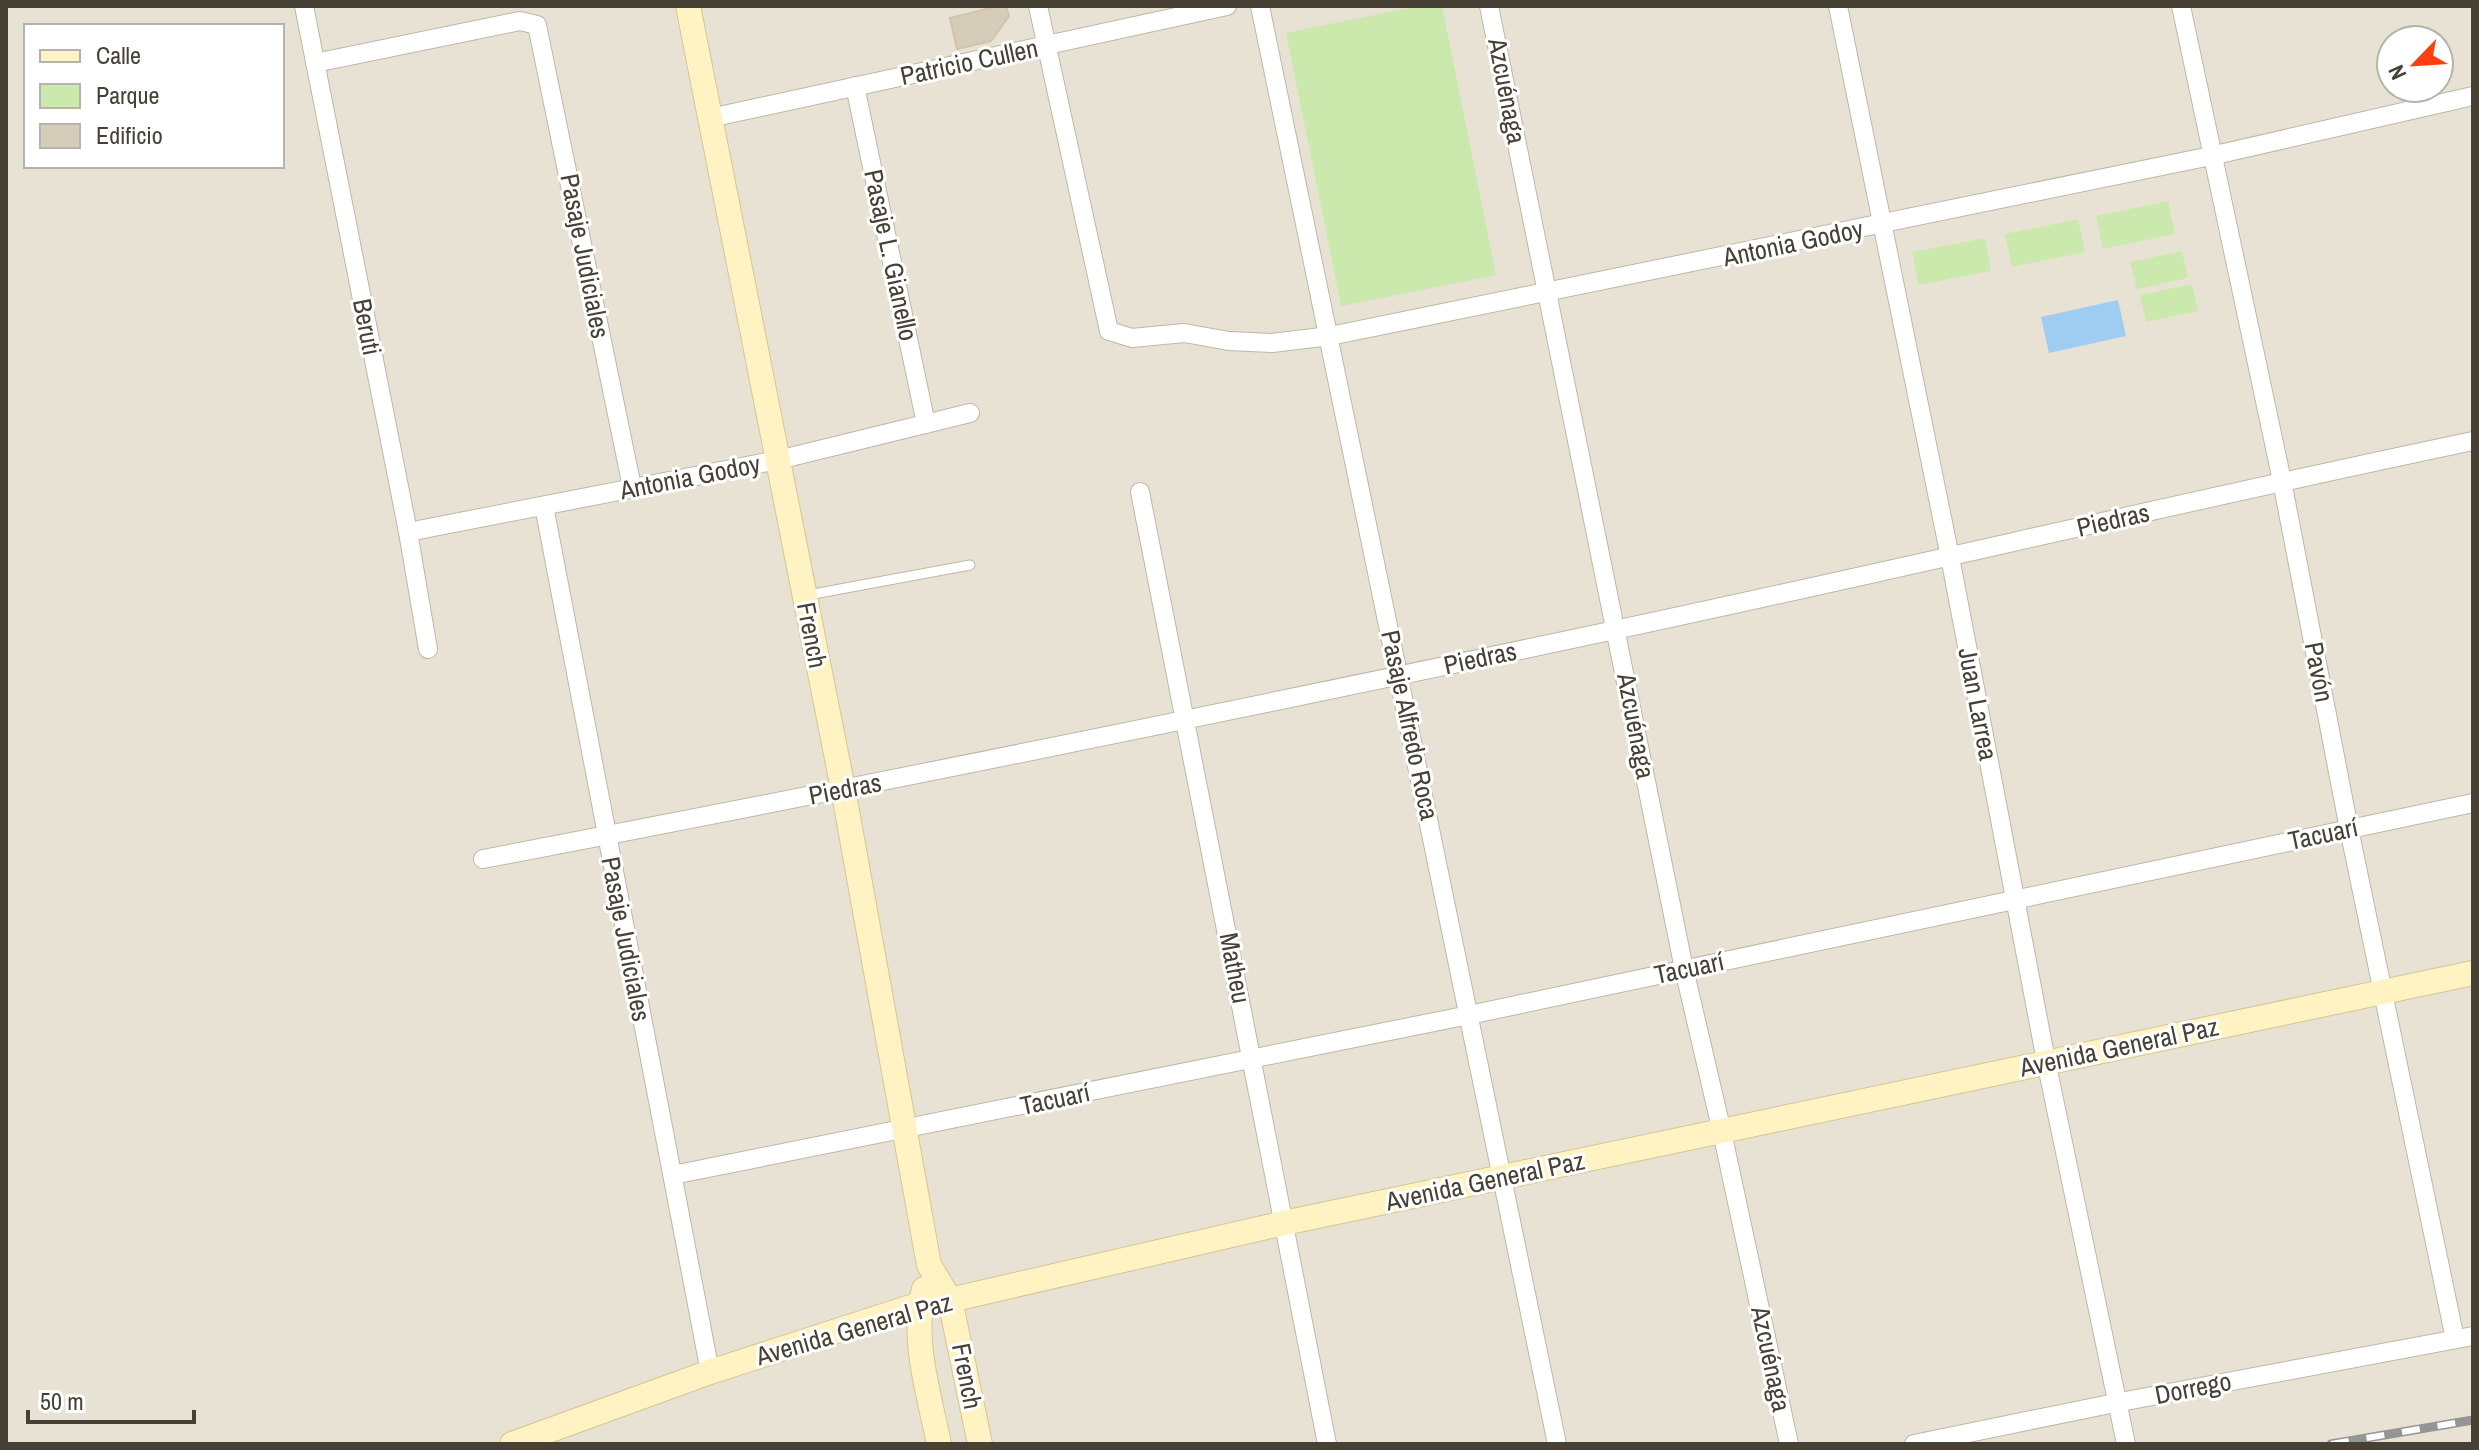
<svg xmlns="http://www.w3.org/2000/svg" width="2479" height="1450" viewBox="0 0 2479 1450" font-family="'Archivo Narrow',sans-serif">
<rect width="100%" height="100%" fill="#f3f0e5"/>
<!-- residential -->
<path fill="#e7e2d3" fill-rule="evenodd" d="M6 6H2473V1444H6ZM26 26H282V166H26ZM2391 40H2439V88H2391Z"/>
<!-- green -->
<g fill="#cce9ad">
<path d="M1419 6H1442L1496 275 1341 306 1286 33Z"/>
<path d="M2168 201 2175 234 2103 249 2096 216Z"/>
<path d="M2078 219 2085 252 2012 267 2005 234Z"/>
<path d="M1985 238 1991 271 1919 285 1912 252Z"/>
<path d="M2182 251 2188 278 2137 289 2130 262Z"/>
<path d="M2192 284 2198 311 2146 322 2140 295Z"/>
</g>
<!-- water -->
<path fill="#9fcdf2" d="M2118 300 2126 336 2049 353 2041 317Z"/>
<!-- building -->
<path fill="#d5ccba" stroke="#d0c4ad" stroke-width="2" d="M999 6H1006L1009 16 991 41 957 49 950 18Z"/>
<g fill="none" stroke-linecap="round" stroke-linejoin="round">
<!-- lane casing -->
<g stroke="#bfb8a8" stroke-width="11">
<path id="lane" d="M808 595 970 565"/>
</g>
<!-- street casing -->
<g stroke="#bfb8a8" stroke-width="20">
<g id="street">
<path d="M304 6 408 532 428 649"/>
<path d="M1038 6 1109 331 1132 338 1184 333 1229 341 1272 343 1330 336 2211 156 2473 96"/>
<path d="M1260 6 1557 1444"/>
<path d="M1489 6 1684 969 1722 1132 1789 1444"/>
<path d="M1838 6 1950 557 2046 1061 2126 1444"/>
<path d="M2181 6 2282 481 2349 829 2455 1339"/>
<path d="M315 63 520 21 537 25 632 487"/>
<path d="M855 86 926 424"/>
<path d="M710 118 1227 6"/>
<path d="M1140 492 1327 1444"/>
<path d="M544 506 710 1372"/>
<path d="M408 532 778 460 970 413"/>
<path d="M483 859C861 787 1238 710 1615 630 1901 569 2186 501 2473 441"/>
<path d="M673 1175 1469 1015 2473 803"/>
<path d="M1914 1444 2115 1403 2473 1336"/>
</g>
</g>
<!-- secondary casing -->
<g stroke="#d5c694" stroke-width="26">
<g id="secondary">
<path d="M688 6 843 789 929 1265 950 1300 980 1444"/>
<path d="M924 1289C911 1339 929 1394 939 1444"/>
<path d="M512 1444 710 1372 920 1304 950 1300 1284 1223 2473 973"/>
</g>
</g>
<!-- lane -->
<use href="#lane" stroke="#fff" stroke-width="9"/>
<!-- street -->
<use href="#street" stroke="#fff" stroke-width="18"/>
<!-- secondary -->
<use href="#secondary" stroke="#fff3c4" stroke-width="24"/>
<!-- rail casing -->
<g stroke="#959595" stroke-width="9">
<path id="rail" d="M2331 1444 2473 1420"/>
</g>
<!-- rail -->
<use href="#rail" stroke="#fff" stroke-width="6" stroke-dasharray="18" stroke-linecap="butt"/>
</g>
<g text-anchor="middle" stroke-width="6" stroke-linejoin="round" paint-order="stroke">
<!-- street labels -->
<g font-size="26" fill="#464035" stroke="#fff">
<text transform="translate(969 62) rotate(-12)" y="9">Patricio Cullen</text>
<text transform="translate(1507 91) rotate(79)" y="9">Azcuénaga</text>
<text transform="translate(1793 243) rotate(-12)" y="9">Antonia Godoy</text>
<text transform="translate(891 255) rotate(78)" y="9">Pasaje L. Gianello</text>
<text transform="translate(585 256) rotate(79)" y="9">Pasaje Judiciales</text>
<text transform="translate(367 327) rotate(79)" y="9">Beruti</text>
<text transform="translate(690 477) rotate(-11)" y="9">Antonia Godoy</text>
<text transform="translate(2113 520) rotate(-13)" y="9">Piedras</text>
<text transform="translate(812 635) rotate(79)" y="9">French</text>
<text transform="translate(1480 658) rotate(-12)" y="9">Piedras</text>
<text transform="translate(2319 672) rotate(79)" y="9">Pavón</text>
<text transform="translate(1978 704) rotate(79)" y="9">Juan Larrea</text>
<text transform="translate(1410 725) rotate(78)" y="9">Pasaje Alfredo Roca</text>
<text transform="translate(1636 726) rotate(79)" y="9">Azcuénaga</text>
<text transform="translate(845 789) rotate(-11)" y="9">Piedras</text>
<text transform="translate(2323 834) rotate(-12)" y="9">Tacuarí</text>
<text transform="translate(626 939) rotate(79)" y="9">Pasaje Judiciales</text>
<text transform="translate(1235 968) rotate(79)" y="9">Matheu</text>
<text transform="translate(1689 968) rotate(-12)" y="9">Tacuarí</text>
<text transform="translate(2119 1047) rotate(-12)" y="9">Avenida General Paz</text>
<text transform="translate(1055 1099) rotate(-12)" y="9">Tacuarí</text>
<text transform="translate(1485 1181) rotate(-12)" y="9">Avenida General Paz</text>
<text transform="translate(854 1329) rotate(-16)" y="9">Avenida General Paz</text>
<text transform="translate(1771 1359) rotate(78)" y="9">Azcuénaga</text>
<text transform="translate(967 1376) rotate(79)" y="9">French</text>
<text transform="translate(2193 1388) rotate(-11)" y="9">Dorrego</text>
</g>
</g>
<!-- border -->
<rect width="2479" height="1450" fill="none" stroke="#464035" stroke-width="16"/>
<!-- legend -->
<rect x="24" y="24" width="260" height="144" fill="#ffffff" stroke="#b5b3ae" stroke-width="2"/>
<rect x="40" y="50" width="40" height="12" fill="#fff3c4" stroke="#b5b3ae" stroke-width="2"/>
<text x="96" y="64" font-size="24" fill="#464035">Calle</text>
<rect x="40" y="84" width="40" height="24" fill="#cce9ad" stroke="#b5b3ae" stroke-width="2"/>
<text x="96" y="104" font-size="24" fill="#464035">Parque</text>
<rect x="40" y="124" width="40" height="24" fill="#d5ccba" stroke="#b5b3ae" stroke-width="2"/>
<text x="96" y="144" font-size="24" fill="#464035">Edificio</text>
<!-- north arrow -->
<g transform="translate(2415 64) rotate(245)"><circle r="38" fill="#ffffff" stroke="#b5b3ae" stroke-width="2"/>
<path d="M0-6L14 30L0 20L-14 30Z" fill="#ff3e11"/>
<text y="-12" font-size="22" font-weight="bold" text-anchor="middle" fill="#464035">N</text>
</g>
<!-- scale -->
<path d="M28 1410v12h166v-12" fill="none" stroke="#464035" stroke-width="4"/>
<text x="40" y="1410" font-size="24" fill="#464035" stroke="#ffffff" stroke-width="6" paint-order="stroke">50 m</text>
</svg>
